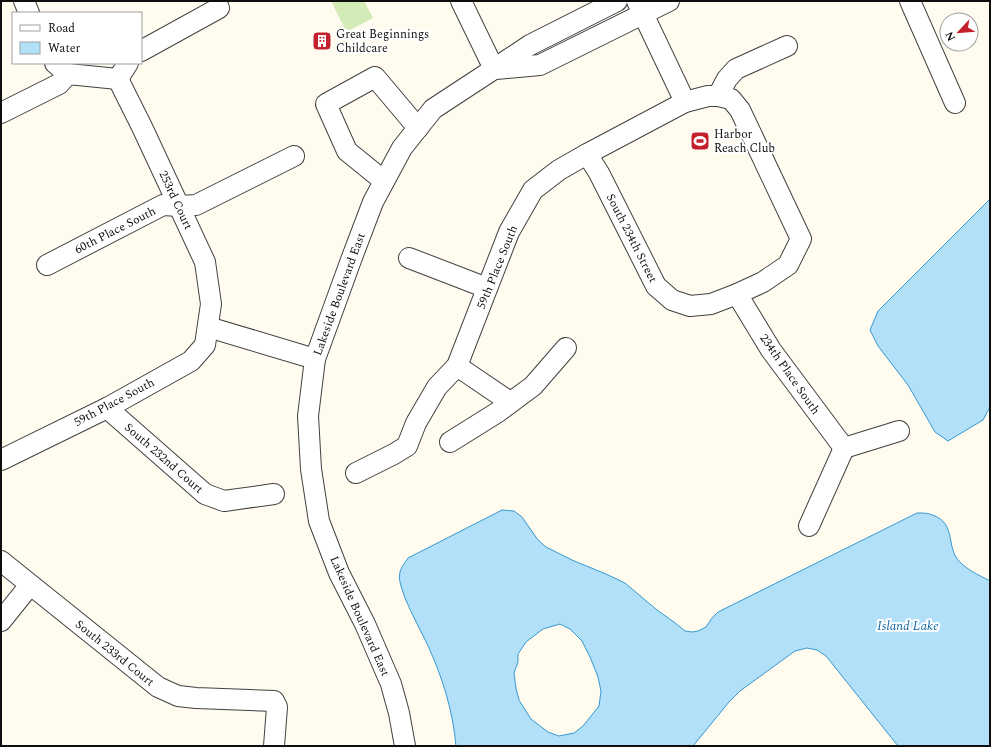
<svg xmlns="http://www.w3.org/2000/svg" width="991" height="747" viewBox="0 0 991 747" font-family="Spectral,serif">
<rect width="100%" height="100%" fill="#fffbef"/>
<!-- green -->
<path fill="#d3ebb7" d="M331 1H364L373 18 350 30 345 29Z"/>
<!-- water -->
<g fill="#b2e0f8" stroke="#3698d2" fill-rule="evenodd">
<path d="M990 199V407L983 420 948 441 935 432 908 385 878 346 870 330 878 311Z"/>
<path d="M502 510 514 511 522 517 538 540 546 547 572 560 606 574 625 583 657 610 674 622 685 631 692 632 698 631 706 627 712 618 718 612 917 513C925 513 928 513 935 516 956 525 946 547 959 561 967 570 979 575 990 581V746H898L826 656 817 650 807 648 795 651 740 691 729 702 693 746H456C453 712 443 679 429 648 421 631 412 615 405 598 404 594 402 590 401 586 397 573 401 568 408 558ZM560 624 570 629 582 641 590 657 598 677 601 691 599 706 583 726 574 733 559 736 548 732 531 719 519 700 516 688 514 673 518 662V654L526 642 543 629Z"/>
</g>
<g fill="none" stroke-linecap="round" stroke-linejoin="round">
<!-- minor casing -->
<g stroke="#414141" stroke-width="22">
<g id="minor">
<path d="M24 1 29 13"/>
<path d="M461 1 494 69"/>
<path d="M637 1 685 102"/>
<path d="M910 1 955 103"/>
<path d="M141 51 219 8"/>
<path d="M55 63 68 74"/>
<path d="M496 69 540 65 669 1"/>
<path d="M718 96 727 79 736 69 787 46"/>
<path d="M1 113 59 84 68 74 118 79 128 63"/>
<path d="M587 154 599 173 656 286 672 300 690 306 711 304 737 294"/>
<path d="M384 181 347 151 326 104 375 77 418 128"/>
<path d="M409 258 487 288"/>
<path d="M47 265 163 205 179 206 196 205 294 156"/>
<path d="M208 327 315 359"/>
<path d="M457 366 510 402"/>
<path d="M107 408 205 494 224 501 274 494"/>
<path d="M450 442 498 412 533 386 566 348"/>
<path d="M1 460 107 408 191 361 205 345 211 304 205 262 142 127 118 79"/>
<path d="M356 473 394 454 407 446 416 423 437 387 457 366 509 232 533 190 559 170 587 154 685 102 708 96H718L731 99 740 110 801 239 788 265 763 282 737 294 771 350 844 448 899 431"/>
<path d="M809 526 844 448"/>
<path d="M1 561 158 687 178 696 196 698 274 701 277 707 274 746"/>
<path d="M1 621 30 585"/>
<path d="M405 746 399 713 391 684 365 624 339 573 319 521 311 469 308 416 315 359 351 260 373 202 402 148 433 109 494 69 530 45 617 1"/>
</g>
</g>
<!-- minor -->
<use href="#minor" stroke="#fff" stroke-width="20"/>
</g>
<!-- icons -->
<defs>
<g id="building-square" transform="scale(1)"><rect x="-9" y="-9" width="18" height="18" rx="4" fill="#c4202c" stroke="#fff"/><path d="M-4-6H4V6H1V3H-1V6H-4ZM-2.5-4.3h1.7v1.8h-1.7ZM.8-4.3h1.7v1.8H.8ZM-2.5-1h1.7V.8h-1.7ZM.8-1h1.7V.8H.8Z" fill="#fff"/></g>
<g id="stadium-square" transform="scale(1)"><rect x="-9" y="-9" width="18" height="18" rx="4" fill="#c4202c" stroke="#fff"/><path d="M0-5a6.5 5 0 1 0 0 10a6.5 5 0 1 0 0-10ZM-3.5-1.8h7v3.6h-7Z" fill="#fff"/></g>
</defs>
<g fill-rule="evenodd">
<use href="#building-square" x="322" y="41"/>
<use href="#stadium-square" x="700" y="141"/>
</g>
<g text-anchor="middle" stroke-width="4" stroke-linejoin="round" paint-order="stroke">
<!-- poi labels -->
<g font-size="12" fill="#0e0e0e" stroke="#fff" text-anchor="start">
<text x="336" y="38">Great Beginnings<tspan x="336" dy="14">Childcare</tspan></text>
<text x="714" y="138">Harbor<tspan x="714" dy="14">Reach Club</tspan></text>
</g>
<!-- street labels -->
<g font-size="12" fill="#0e0e0e" stroke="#fff">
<text transform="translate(176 200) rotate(65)" y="4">253rd Court</text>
<text transform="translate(115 230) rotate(-27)" y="4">60th Place South</text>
<text transform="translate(632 238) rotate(63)" y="4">South 234th Street</text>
<text transform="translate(497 267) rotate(-68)" y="4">59th Place South</text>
<text transform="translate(339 294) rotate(-70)" y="4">Lakeside Boulevard East</text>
<text transform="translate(790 374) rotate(55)" y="4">234th Place South</text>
<text transform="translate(114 402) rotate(-28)" y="4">59th Place South</text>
<text transform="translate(164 458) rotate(41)" y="4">South 232nd Court</text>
<text transform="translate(360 616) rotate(66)" y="4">Lakeside Boulevard East</text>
<text transform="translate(115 653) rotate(39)" y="4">South 233rd Court</text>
</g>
<!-- water labels -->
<g font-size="13" font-style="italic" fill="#1268a5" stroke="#fff">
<text x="908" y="630">Island Lake</text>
</g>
</g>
<!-- border -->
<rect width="991" height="747" fill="none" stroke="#0e0e0e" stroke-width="4"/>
<!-- legend -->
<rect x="12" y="12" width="130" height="52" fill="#ffffff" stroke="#9f9f9f"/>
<rect x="20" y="25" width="20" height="6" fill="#ffffff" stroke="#9f9f9f"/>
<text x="48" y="32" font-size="12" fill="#0e0e0e">Road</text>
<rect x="20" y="42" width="20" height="12" fill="#b2e0f8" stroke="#9f9f9f"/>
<text x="48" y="52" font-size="12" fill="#0e0e0e">Water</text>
<!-- north arrow -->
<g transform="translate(959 32) rotate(244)"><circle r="19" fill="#ffffff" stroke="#9f9f9f"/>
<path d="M0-3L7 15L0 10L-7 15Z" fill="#c4202c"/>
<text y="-6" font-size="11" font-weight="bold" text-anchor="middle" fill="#0e0e0e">N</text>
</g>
</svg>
